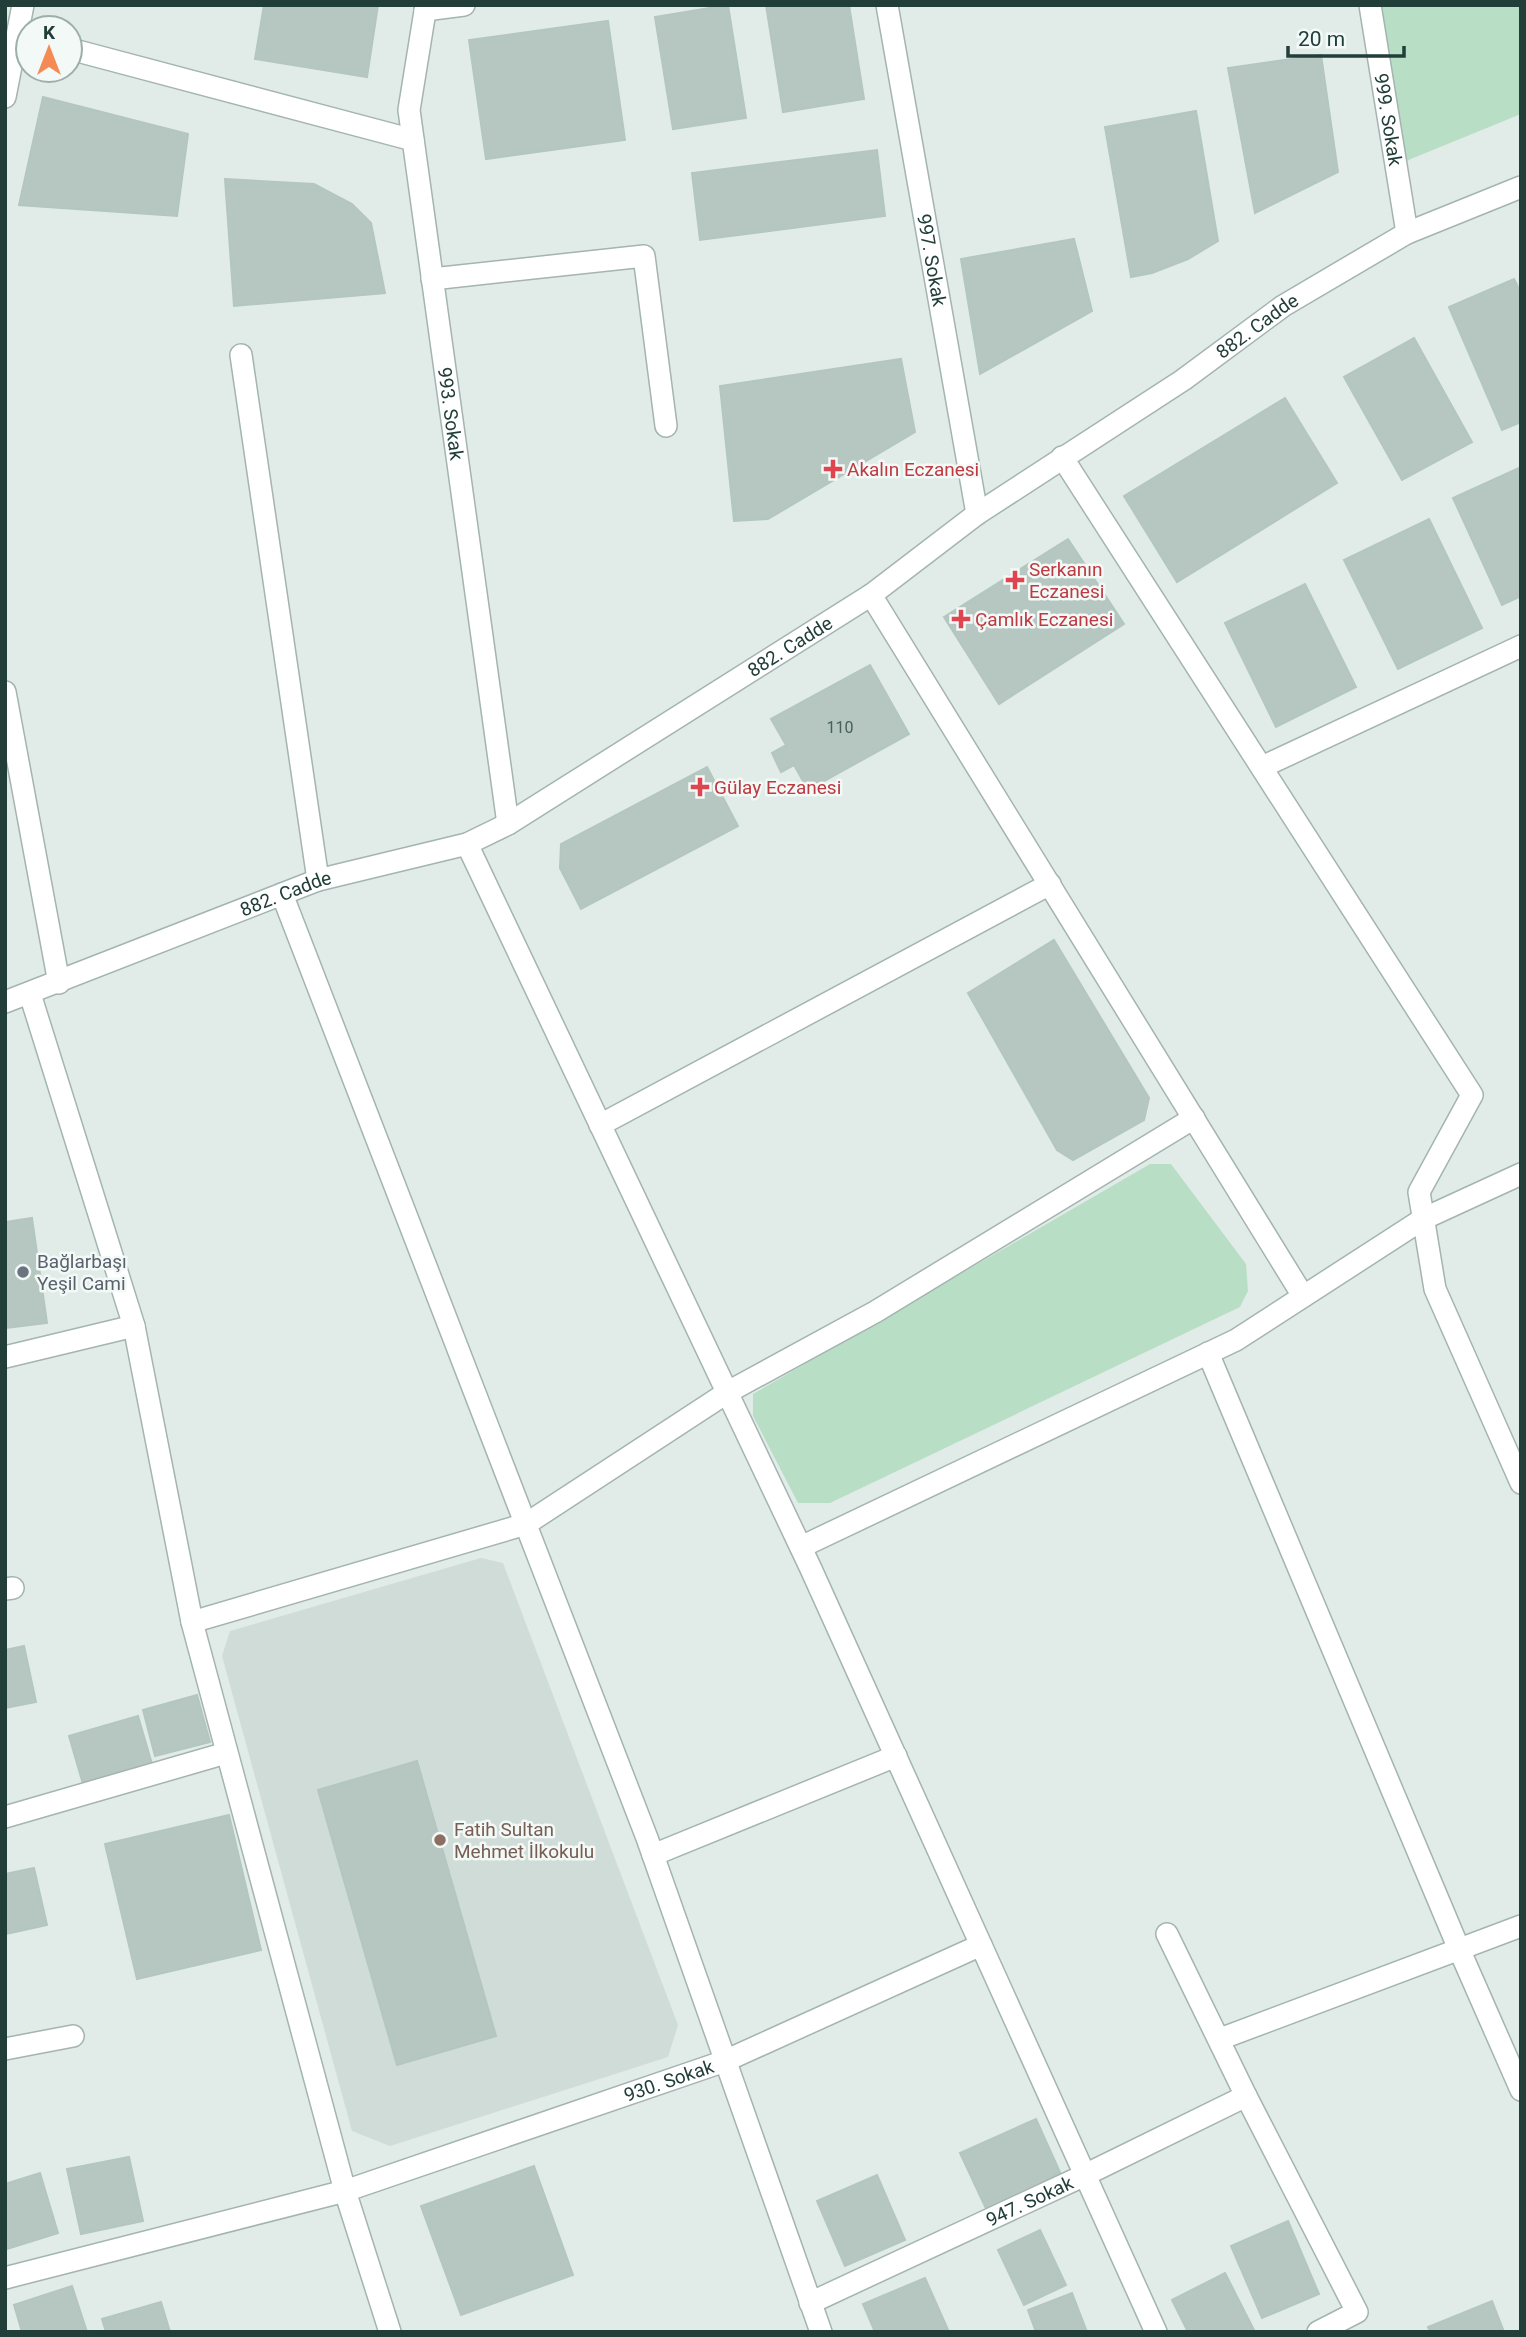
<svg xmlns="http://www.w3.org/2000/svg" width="1526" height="2337" viewBox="0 0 1526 2337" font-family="Roboto,sans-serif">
<rect width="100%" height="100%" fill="#e1ece8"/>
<!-- built -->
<path fill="#cfdcd7" d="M481 1558 503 1563 678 2025 668 2057 390 2146 352 2131 222 1656 230 1631Z"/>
<!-- green -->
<g fill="#b9dec6">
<path d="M1380 5H1521V114L1406 161Z"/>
<path d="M1150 1164H1171L1246 1264 1248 1291 1240 1307 830 1503H798L753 1416V1394Z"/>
</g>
<!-- building -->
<g fill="#b6c7c2" stroke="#b3c6c0" stroke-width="2">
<path d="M264 5H378L367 77 255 59Z"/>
<path d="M728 5 746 118 673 129 655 17Z"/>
<path d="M766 5H849L864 99 783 112Z"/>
<path d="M608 21 625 140 486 159 469 40Z"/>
<path d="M1321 55 1338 172 1255 213 1228 68Z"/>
<path d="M43 97 188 134 177 216 19 205Z"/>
<path d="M1196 111 1218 241 1188 259 1152 273 1131 277 1105 127Z"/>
<path d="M877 150 885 216 700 240 692 173Z"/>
<path d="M225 179 314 184 352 204 371 223 385 293 234 306Z"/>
<path d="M1074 239 1092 311 980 374 961 259Z"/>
<path d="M1514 279 1521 293V422L1502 430 1449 307Z"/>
<path d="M1414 338 1472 442 1402 480 1344 377Z"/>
<path d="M901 359 915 432 768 519 734 521 720 386Z"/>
<path d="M1285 398 1337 483 1177 582 1124 496Z"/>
<path d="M1521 467V596L1502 605 1453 498Z"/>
<path d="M1429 519 1482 628 1398 669 1344 560Z"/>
<path d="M1068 539 1124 624 999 704 944 617Z"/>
<path d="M1305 584 1356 687 1276 727 1225 623Z"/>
<path d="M870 665 909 734 808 790 794 765 781 772 772 753 786 745 771 719Z"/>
<path d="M707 767 738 826 581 909 560 868 561 844Z"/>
<path d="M1054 940 1149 1098 1144 1120 1073 1160 1057 1150 968 993Z"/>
<path d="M32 1218 47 1323 5 1328V1222Z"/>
<path d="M24 1646 36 1702 5 1708V1650Z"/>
<path d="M197 1695 210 1742 155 1756 143 1710Z"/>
<path d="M138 1716 152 1764 83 1784 69 1736Z"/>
<path d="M417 1761 496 2036 397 2065 318 1790Z"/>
<path d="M229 1815 261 1950 137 1979 105 1844Z"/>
<path d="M34 1868 47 1925 6 1934 5 1874Z"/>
<path d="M1036 2119 1063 2179 988 2213 960 2153Z"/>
<path d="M129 2157 143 2221 81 2234 67 2169Z"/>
<path d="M534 2166 573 2275 461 2315 421 2206Z"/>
<path d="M40 2173 58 2233 7 2249 5 2243V2184Z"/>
<path d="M877 2175 905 2240 845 2266 817 2201Z"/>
<path d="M1288 2221 1319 2294 1262 2318 1231 2246Z"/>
<path d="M1040 2230 1066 2285 1024 2305 998 2250Z"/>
<path d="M1225 2273 1255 2332H1188L1172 2300Z"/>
<path d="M925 2278 949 2332H875L863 2304Z"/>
<path d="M72 2286 87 2332H22L14 2305Z"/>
<path d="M1072 2293 1087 2332H1036L1028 2310Z"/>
<path d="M1492 2301 1504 2332H1430L1428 2327Z"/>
<path d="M161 2302 170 2332H106L102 2319Z"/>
</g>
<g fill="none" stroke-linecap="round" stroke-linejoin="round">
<!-- minor casing -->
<g stroke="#a4b4b0" stroke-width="24">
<g id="minor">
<path id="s1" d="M426 5 409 110 508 824"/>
<path id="s2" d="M887 5 977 514"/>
<path id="s3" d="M1370 5 1407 233"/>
<path d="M425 10 464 5"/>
<path d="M70 49 413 140"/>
<path d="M5 97 23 5"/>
<path d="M432 279 644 256 666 426"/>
<path d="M241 355 318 880"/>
<path d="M1062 457 1472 1095 1419 1192 1435 1289 1521 1483"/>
<path d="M871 595 1303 1296"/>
<path d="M5 692 59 983"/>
<path d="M1262 767 1521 646"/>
<path d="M467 844 811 1569 1156 2332"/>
<path d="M282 894 647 1838 821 2332"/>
<path d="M30 994 134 1326 192 1622 345 2191 390 2332"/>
<path id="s4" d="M5 1002 318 880 467 844 508 824 871 595 977 514 1183 380 1283 306 1407 233 1521 187"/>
<path d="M600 1125 1050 884"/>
<path d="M1208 1353 1459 1949 1521 2090"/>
<path d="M5 1357 134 1326"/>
<path d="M801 1547 1236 1340 1423 1219 1521 1174"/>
<path d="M5 1589 13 1588"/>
<path d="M192 1622 526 1524 728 1392 875 1312 1194 1118"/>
<path d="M5 1817 226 1753"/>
<path d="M653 1855 896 1756"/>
<path d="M1167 1934 1246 2096 1357 2312 1318 2332"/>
<path d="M1220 2039 1521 1926"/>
<path d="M5 2049 73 2036"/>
<path id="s5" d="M5 2278 345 2191 725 2061 981 1945"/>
<path id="s6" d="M810 2303 1085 2175 1246 2096"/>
</g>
</g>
<!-- minor -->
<use href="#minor" stroke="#fff" stroke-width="21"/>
</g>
<!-- markers -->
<g fill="#e0444e" stroke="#f2f9f6" stroke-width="2.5">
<path d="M829.5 458.5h7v7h7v7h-7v7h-7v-7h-7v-7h7z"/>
<path d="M1011.5 569.5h7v7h7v7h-7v7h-7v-7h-7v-7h7z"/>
<path d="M957.5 608.5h7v7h7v7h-7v7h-7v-7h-7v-7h7z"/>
<path d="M696.5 776.5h7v7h7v7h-7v7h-7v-7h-7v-7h7z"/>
</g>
<circle fill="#6b7280" stroke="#f2f9f6" stroke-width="2.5" cx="23" cy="1272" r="7"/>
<circle fill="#8d6e63" stroke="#f2f9f6" stroke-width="2.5" cx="440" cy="1840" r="7"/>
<g text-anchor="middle" stroke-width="5" stroke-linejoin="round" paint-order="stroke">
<!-- number labels -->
<g font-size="16" fill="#46605a">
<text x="840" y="733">110</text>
</g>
<!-- street labels -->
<g font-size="19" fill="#213e38" stroke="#f2f9f6">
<text dy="7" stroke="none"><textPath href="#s3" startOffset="116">999. Sokak</textPath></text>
<text dy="7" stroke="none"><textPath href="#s2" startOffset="259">997. Sokak</textPath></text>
<text dy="7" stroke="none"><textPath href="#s4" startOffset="1435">882. Cadde</textPath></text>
<text dy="7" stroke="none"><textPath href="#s1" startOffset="413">993. Sokak</textPath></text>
<text dy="7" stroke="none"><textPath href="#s4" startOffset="868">882. Cadde</textPath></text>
<text dy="7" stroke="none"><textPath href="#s4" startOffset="301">882. Cadde</textPath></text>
<text dy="7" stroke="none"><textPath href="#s5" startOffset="693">930. Sokak</textPath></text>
<text dy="7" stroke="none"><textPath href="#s6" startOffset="242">947. Sokak</textPath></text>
</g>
<!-- health labels -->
<g font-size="19" fill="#be3a42" stroke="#f2f9f6" text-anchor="start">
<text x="847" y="476">Akalın Eczanesi</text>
<text x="1029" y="576">Serkanın<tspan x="1029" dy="22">Eczanesi</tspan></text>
<text x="975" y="626">Çamlık Eczanesi</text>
<text x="714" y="794">Gülay Eczanesi</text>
</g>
<!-- worship labels -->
<g font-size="19" fill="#5b616d" stroke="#f2f9f6" text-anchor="start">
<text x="37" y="1268">Bağlarbaşı<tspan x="37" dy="22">Yeşil Cami</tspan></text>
</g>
<!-- education labels -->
<g font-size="19" fill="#785e54" stroke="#f2f9f6" text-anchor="start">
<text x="454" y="1836">Fatih Sultan<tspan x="454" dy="22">Mehmet İlkokulu</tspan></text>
</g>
</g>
<!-- border -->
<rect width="1526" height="2337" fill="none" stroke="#213e38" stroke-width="14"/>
<!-- north arrow -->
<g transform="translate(49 49)"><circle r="33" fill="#f2f9f6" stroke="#9eaeaa" stroke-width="2"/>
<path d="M0-5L12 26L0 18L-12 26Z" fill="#f68a55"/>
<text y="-10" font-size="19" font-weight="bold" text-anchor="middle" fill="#213e38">K</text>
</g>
<!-- scale -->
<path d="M1288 46v10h116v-10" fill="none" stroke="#213e38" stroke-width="3.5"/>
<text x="1298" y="46" font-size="21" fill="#213e38" stroke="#f2f9f6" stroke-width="5" paint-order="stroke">20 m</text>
</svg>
